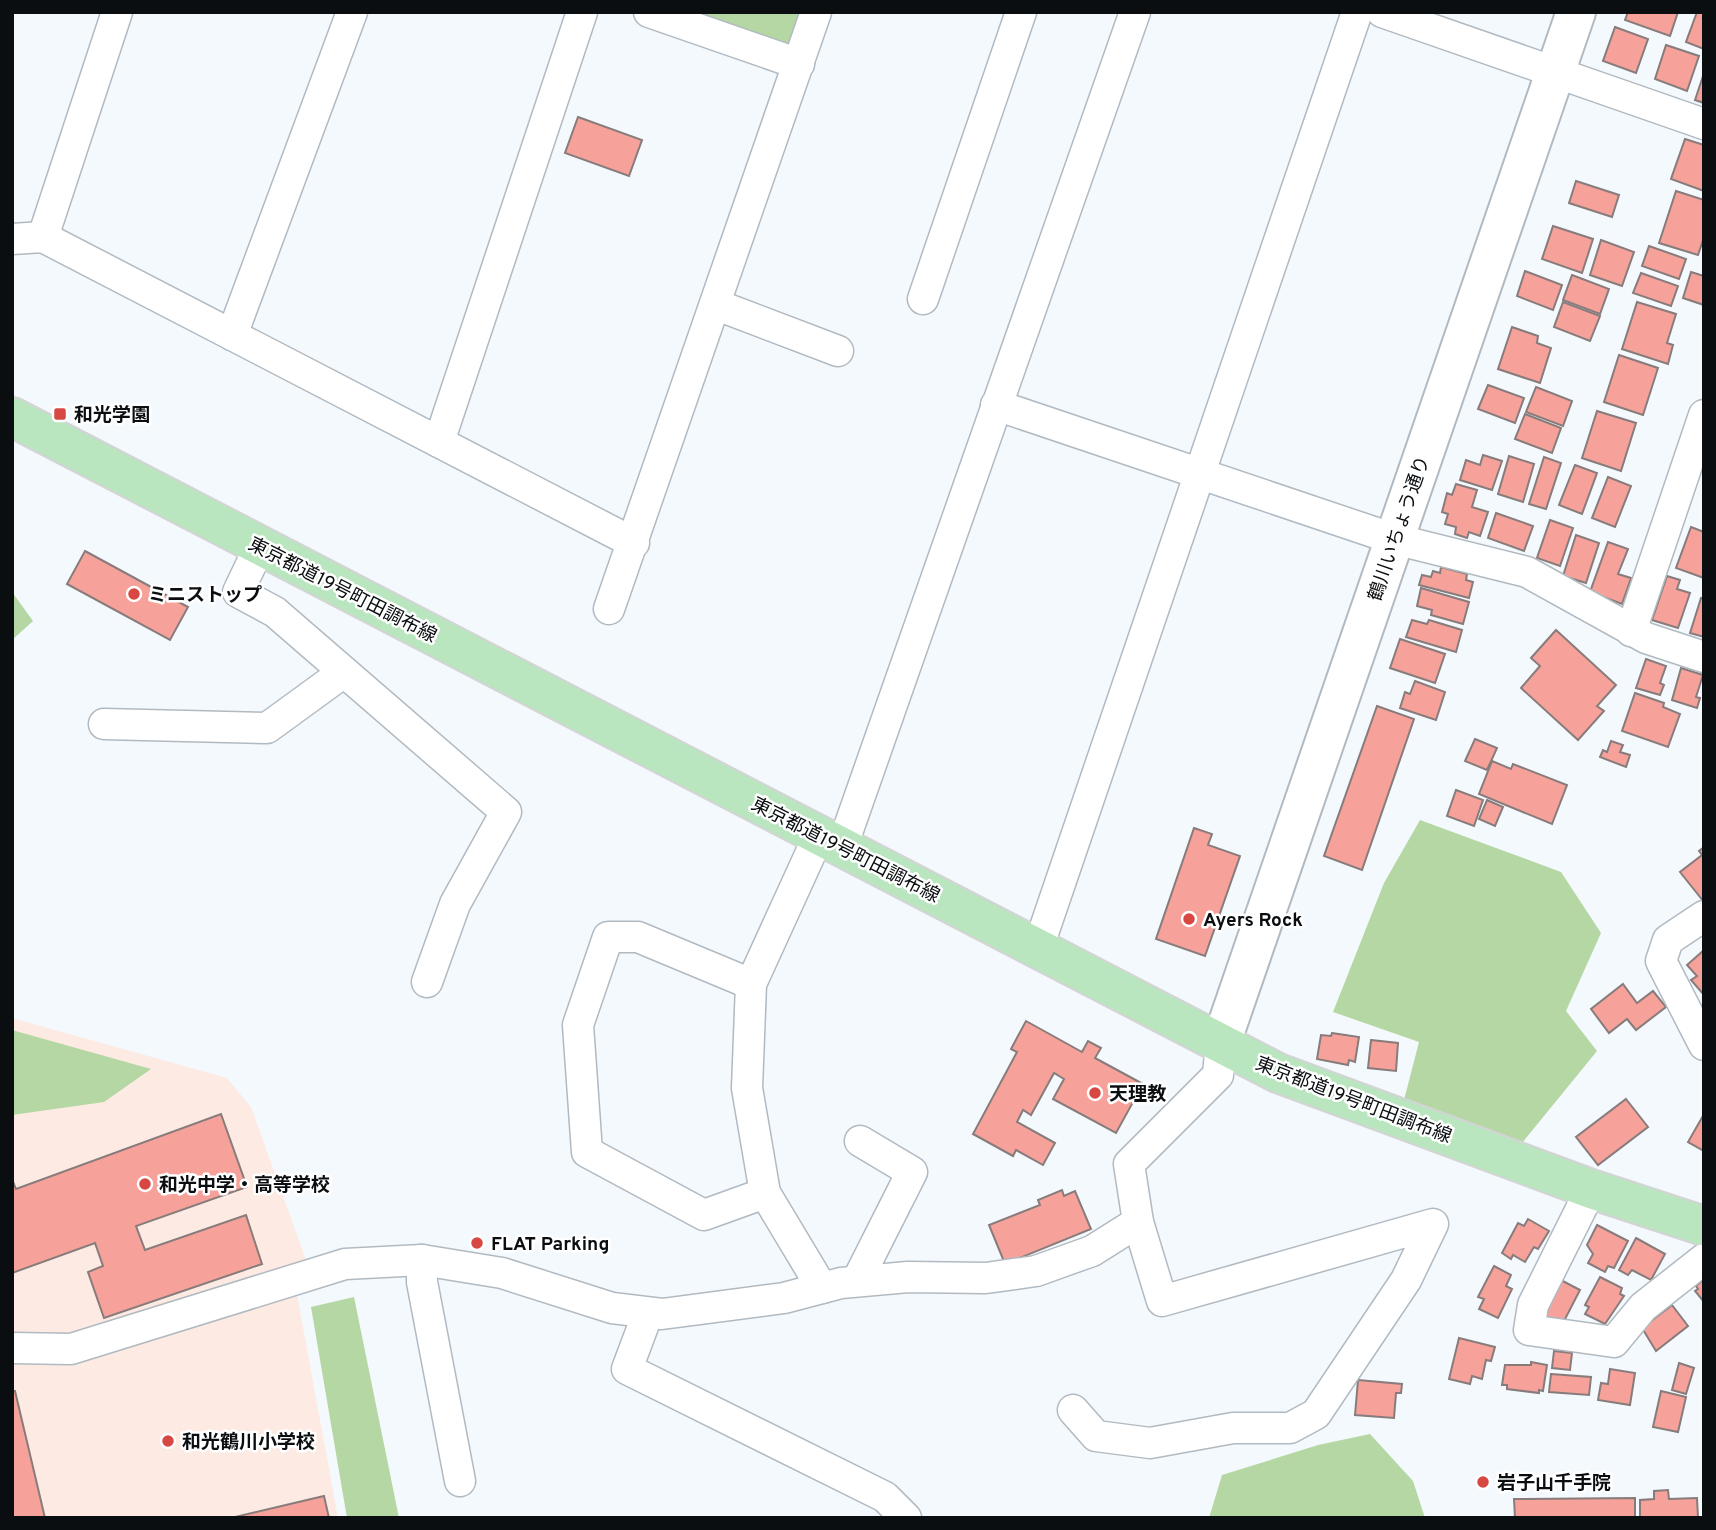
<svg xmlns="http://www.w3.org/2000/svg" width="1716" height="1530" viewBox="0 0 1716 1530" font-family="Overpass,'Noto Sans JP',sans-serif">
<rect width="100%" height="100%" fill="#f4f9fe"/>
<!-- education -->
<g fill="#fdeae2">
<path d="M12 1018 227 1078 251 1107 306 1260 70 1336 12 1334Z"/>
<path d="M296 1289 338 1518H12V1363L69 1365Z"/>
</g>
<!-- green -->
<g fill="#b5d7a3">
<path d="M670 12H802L791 42 778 50Z"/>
<path d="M12 592 33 621 12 640Z"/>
<path d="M1420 820 1561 872 1601 933 1566 1011 1597 1051 1522 1143 1404 1100 1419 1042 1333 1012 1384 883Z"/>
<path d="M12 1030 151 1069 104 1102 12 1115Z"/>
<path d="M354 1297 399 1518H347L311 1307Z"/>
<path d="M1370 1434 1413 1481 1425 1518H1209L1222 1475 1318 1445Z"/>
</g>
<!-- building -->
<g fill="#f6a29b" stroke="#877c7b" stroke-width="2">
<path d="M1628 12H1678L1670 36 1625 20Z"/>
<path d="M1697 12H1704V49L1686 42Z"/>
<path d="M1615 27 1648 39 1636 73 1603 61Z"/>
<path d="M1666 45 1699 56 1687 91 1655 79Z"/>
<path d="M1704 73V103L1695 100Z"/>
<path d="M578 117 642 140 629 176 565 153Z"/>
<path d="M1685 139 1704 145V191L1671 179Z"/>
<path d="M1576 181 1619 195 1612 217 1569 203Z"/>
<path d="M1676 191 1704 200V237L1698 255 1659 243Z"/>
<path d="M1553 226 1593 239 1582 273 1542 259Z"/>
<path d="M1601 240 1634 252 1622 286 1590 275Z"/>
<path d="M1649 246 1686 259 1679 279 1642 266Z"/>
<path d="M1525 271 1562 285 1553 310 1517 296Z"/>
<path d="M1691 272 1704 276V305L1683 298Z"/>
<path d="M1641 273 1678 286 1671 306 1633 293Z"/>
<path d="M1572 275 1609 289 1600 314 1563 300Z"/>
<path d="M1563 302 1600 316 1590 341 1554 327Z"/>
<path d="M1637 302 1676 314 1667 343 1673 345 1668 364 1622 349Z"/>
<path d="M1512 327 1538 336 1537 343 1551 348 1540 383 1498 369Z"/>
<path d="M1619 355 1658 368 1643 415 1604 402Z"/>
<path d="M1488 385 1524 398 1515 423 1478 409Z"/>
<path d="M1536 387 1572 401 1563 426 1526 412Z"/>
<path d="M1597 411 1636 423 1621 471 1582 458Z"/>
<path d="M1525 414 1561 428 1552 453 1515 439Z"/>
<path d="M1483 455 1502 461 1492 490 1460 480 1466 460 1480 465Z"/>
<path d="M1509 456 1534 464 1523 502 1498 494Z"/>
<path d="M1544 457 1561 463 1546 509 1529 504Z"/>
<path d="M1575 465 1597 473 1582 514 1559 505Z"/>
<path d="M1608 477 1631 486 1615 527 1592 518Z"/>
<path d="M1456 484 1477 490 1472 507 1488 512 1480 536 1469 532 1467 538 1455 534 1456 527 1445 524 1448 514 1442 512 1447 493 1452 495Z"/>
<path d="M1496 513 1533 526 1524 551 1488 538Z"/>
<path d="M1550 520 1573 528 1560 566 1537 558Z"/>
<path d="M1691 527 1704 532V578L1676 568Z"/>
<path d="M1576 535 1599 543 1586 583 1563 576Z"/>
<path d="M1608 542 1628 549 1618 574 1631 578 1622 604 1590 592Z"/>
<path d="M85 551 188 607 170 640 67 584Z"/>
<path d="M1441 567 1467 574 1466 580 1473 582 1469 598 1419 585 1422 575 1431 577 1433 571 1440 573Z"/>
<path d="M1667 576 1680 580 1677 589 1690 593 1678 628 1652 620Z"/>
<path d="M1421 588 1469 602 1463 624 1431 615 1432 610 1417 606Z"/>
<path d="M1701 598 1704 599V637L1690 633Z"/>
<path d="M1412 620 1427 624 1429 620 1462 630 1456 652 1406 637Z"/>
<path d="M1556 630 1616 685 1597 706 1604 711 1578 740 1521 688 1540 666 1531 658Z"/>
<path d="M1400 639 1445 654 1435 683 1390 668Z"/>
<path d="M1646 659 1666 666 1660 683 1664 685 1660 695 1636 688Z"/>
<path d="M1681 668 1703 675 1696 697 1700 698 1697 708 1672 700Z"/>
<path d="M1415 681 1445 692 1436 720 1400 708 1405 692 1410 694Z"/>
<path d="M1635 693 1664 703 1663 707 1680 714 1668 747 1622 731Z"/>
<path d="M1377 706 1414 719 1362 870 1324 856Z"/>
<path d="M1475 739 1497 748 1487 770 1465 761Z"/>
<path d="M1611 741 1623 745 1620 752 1630 755 1626 767 1600 757 1603 750 1607 752Z"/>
<path d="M1492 761 1511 769 1513 764 1567 785 1552 824 1479 794Z"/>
<path d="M1456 790 1483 800 1474 826 1447 816Z"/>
<path d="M1487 800 1503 807 1495 826 1479 819Z"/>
<path d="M1194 828 1212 834 1208 845 1240 856 1205 956 1156 939Z"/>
<path d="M1704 847V902L1680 872 1702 855 1699 851Z"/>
<path d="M1704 950V995L1691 980 1697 976 1687 965Z"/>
<path d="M1623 984 1637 1003 1653 991 1666 1007 1636 1030 1627 1019 1609 1033 1591 1009Z"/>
<path d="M1026 1021 1082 1052 1088 1041 1101 1048 1095 1058 1143 1084 1116 1133 1053 1099 1064 1079 1054 1073 1031 1115 1023 1110 1017 1122 1055 1143 1043 1165 1016 1150 1013 1156 973 1134 1017 1052 1011 1049Z"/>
<path d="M1332 1033 1359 1037 1355 1062 1349 1060 1348 1065 1317 1059 1321 1035 1331 1036Z"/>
<path d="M1371 1040 1398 1043 1396 1071 1368 1068Z"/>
<path d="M1626 1099 1648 1127 1598 1165 1576 1137Z"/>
<path d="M221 1114 247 1187 136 1226 145 1250 246 1215 262 1264 104 1318 88 1272 103 1266 95 1243 12 1273V1179L16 1189Z"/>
<path d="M1704 1114V1151L1688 1142Z"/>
<path d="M1062 1190 1064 1196 1075 1191 1091 1229 1005 1264 989 1225 1040 1205 1038 1200Z"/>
<path d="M1528 1219 1549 1231 1538 1249 1534 1247 1525 1262 1513 1255 1511 1259 1502 1253 1518 1223 1524 1226Z"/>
<path d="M1597 1225 1628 1241 1614 1268 1608 1266 1605 1272 1588 1263 1593 1254 1587 1245Z"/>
<path d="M1636 1238 1665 1254 1651 1280 1632 1270 1628 1275 1619 1270Z"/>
<path d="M1494 1266 1511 1275 1506 1286 1512 1289 1498 1318 1479 1309 1484 1299 1478 1297Z"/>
<path d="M1600 1277 1622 1288 1620 1294 1624 1296 1605 1324 1585 1314 1589 1307 1585 1305Z"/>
<path d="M1557 1278 1580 1290 1562 1325 1543 1315Z"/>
<path d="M1704 1279V1302L1695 1291 1698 1289 1696 1286Z"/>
<path d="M1672 1305 1688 1326 1656 1351 1642 1328Z"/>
<path d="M1459 1338 1495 1347 1491 1361 1486 1360 1482 1379 1472 1376 1470 1384 1449 1379Z"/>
<path d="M1554 1351 1572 1353 1570 1370 1552 1368Z"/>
<path d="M1531 1362 1547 1365 1543 1391 1539 1390V1393L1507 1389V1385H1502L1505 1365H1531Z"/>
<path d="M1679 1363 1694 1368 1686 1394 1672 1390Z"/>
<path d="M1610 1369 1635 1373 1630 1405 1598 1400 1601 1383 1608 1384Z"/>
<path d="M1551 1374 1591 1377 1589 1395 1549 1392Z"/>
<path d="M1358 1380 1402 1384 1401 1393H1396L1394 1418 1355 1415Z"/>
<path d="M12 1391H15L45 1518H12Z"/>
<path d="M1661 1391 1686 1397 1678 1432 1653 1427Z"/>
<path d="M1668 1490 1669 1499 1697 1498 1698 1518H1640V1500L1654 1499V1491Z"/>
<path d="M324 1496 329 1518H231Z"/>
<path d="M1635 1498V1518H1515L1514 1499Z"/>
</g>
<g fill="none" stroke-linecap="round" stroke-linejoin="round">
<!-- street casing -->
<g stroke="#b1bac1" stroke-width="33">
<g id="street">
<path d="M649 12 799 64"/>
<path d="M1382 12 1704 124"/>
<path d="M43 237 117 12"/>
<path d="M12 239 43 237 634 543"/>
<path d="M923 299 1021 12"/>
<path d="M717 305 838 351"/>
<path d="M232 335 352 12"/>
<path d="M996 405 1394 539 1527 572 1646 638 1704 657"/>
<path d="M439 442 582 12"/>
<path d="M260 546 238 592 275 612 506 812 455 904 427 982"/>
<path d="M609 609 816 12"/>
<path d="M1631 631 1704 415"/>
<path d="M104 724 267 728 344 672"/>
<path d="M819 835 751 984 747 1088 765 1193 822 1288"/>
<path d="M842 847 1135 12"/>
<path d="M1704 916 1668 940 1661 961 1704 1045"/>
<path d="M1038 948 1357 12"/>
<path d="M751 984 638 937H608L578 1025 587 1152 704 1215 765 1193"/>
<path d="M1591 1189 1533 1305 1529 1330 1614 1342 1643 1307 1704 1259"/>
<path d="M422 1260V1282L460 1481"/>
<path d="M857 1281 912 1172 860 1141"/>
<path d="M648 1313 627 1369 885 1497 906 1518"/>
<path d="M12 1348 71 1349 345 1264 422 1260 502 1273 612 1308 662 1314 784 1298 841 1283 908 1277 986 1278 1036 1271 1092 1251 1138 1222 1129 1164 1218 1075 1221 1043"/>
<path d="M1073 1410 1096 1436 1150 1443 1233 1428H1290L1316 1414 1406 1280 1433 1224 1162 1301 1138 1222"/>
</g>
</g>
<!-- secondary casing -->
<g stroke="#b1bac1" stroke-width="42">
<path id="secondary" d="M1221 1043 1576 12"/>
</g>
<!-- primary casing -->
<g stroke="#d3d4d4" stroke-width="42">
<path id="primary" d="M12 417 1278 1073 1591 1189 1704 1226"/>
</g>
<!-- street -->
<use href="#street" stroke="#fff" stroke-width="30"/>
<!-- secondary -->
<use href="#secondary" stroke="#fff" stroke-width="38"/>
<!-- primary -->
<use href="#primary" stroke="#b9e5bf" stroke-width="38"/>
</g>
<!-- markers -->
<g fill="#d64841" stroke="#fff" stroke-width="2.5">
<rect x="53" y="407" width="14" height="14" rx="3.5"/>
<circle cx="134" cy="594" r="7"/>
<circle cx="1189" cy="919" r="7"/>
<circle cx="1095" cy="1093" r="7"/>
<circle cx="145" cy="1184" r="7"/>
<circle cx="477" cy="1243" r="7"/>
<circle cx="168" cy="1441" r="7"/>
<circle cx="1483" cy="1482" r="7"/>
</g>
<g text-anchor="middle" stroke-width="5" stroke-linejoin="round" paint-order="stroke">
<!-- poi labels -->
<g font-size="19" font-weight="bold" fill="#0b0e10" stroke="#fff" text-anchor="start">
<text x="74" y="421">和光学園</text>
<text x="148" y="601">ミニストップ</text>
<text x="1203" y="926">Ayers Rock</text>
<text x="1109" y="1100">天理教</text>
<text x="159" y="1191">和光中学・高等学校</text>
<text x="491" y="1250">FLAT Parking</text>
<text x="182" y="1448">和光鶴川小学校</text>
<text x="1497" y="1489">岩子山千手院</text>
</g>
<!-- street labels -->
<g font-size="19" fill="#0b0e10" stroke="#fff">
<text transform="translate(1398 528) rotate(-71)" y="7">鶴川いちょう通り</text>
<text transform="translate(343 589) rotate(27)" y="7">東京都道19号町田調布線</text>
<text transform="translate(846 849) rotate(27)" y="7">東京都道19号町田調布線</text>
<text transform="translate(1354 1099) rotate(21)" y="7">東京都道19号町田調布線</text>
</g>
</g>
<!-- border -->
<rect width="1716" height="1530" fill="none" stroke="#0b0e10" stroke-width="28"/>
</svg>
